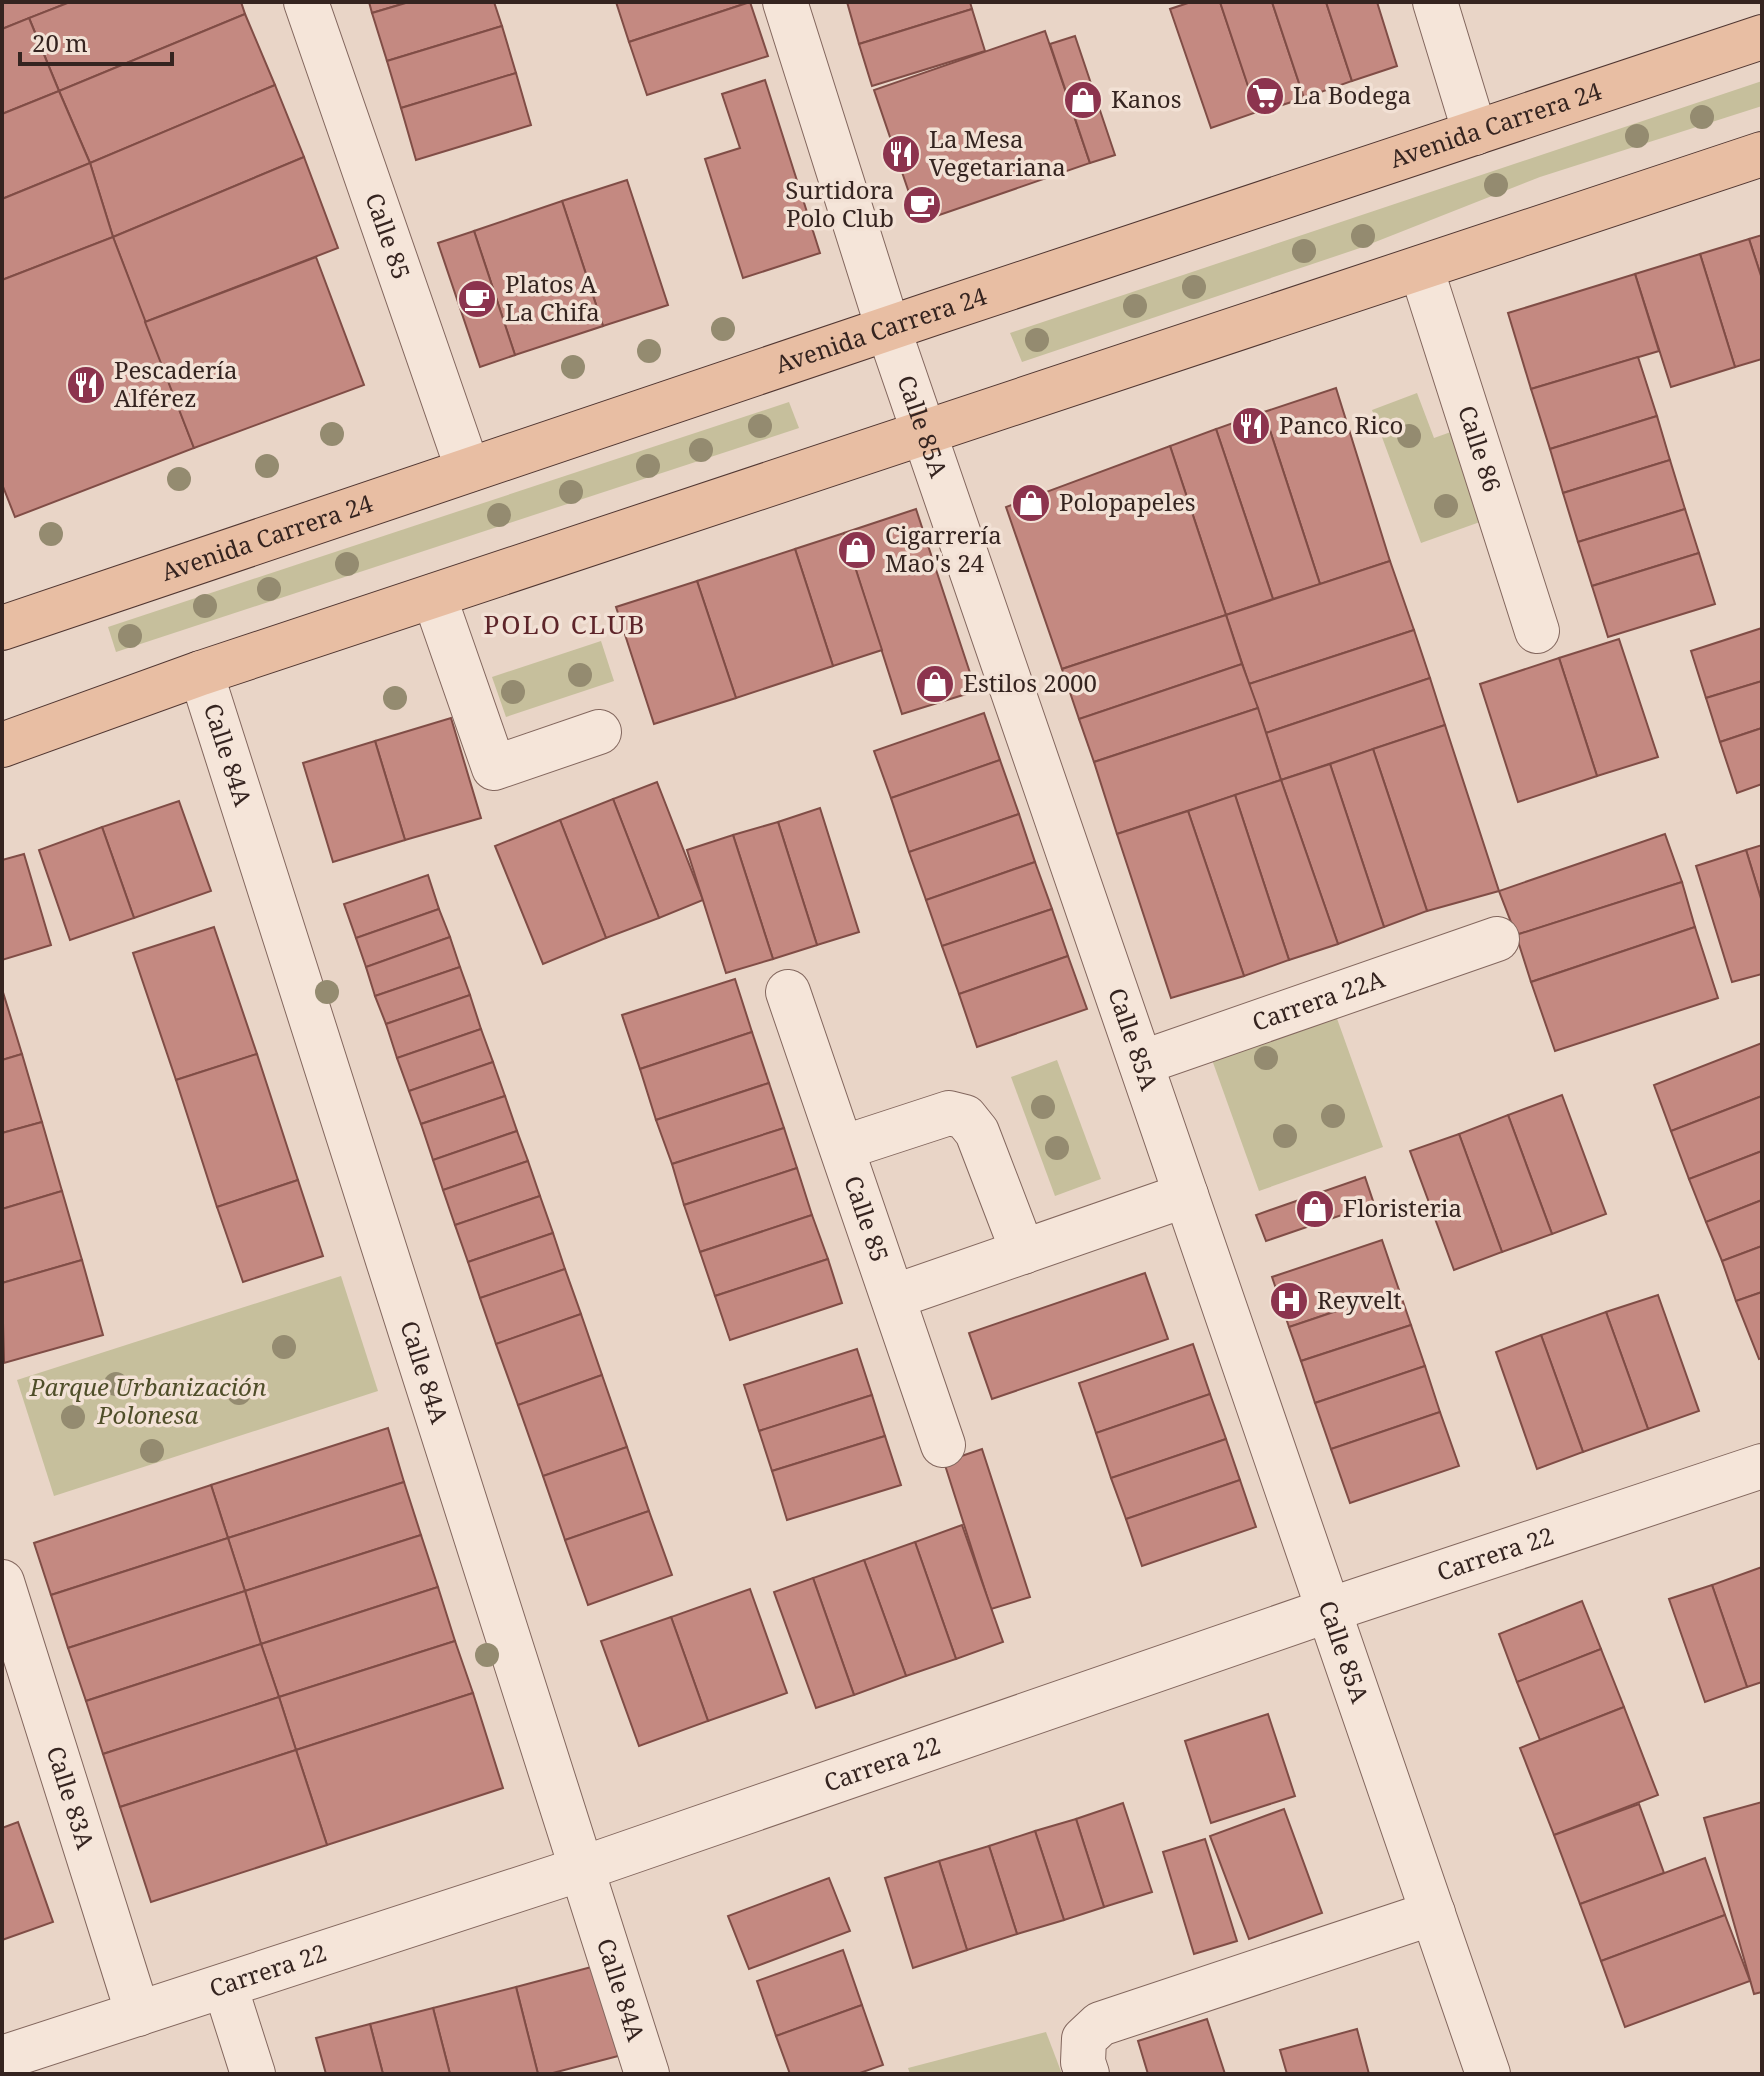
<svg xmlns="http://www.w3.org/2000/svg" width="1764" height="2076" viewBox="0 0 1764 2076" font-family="'Noto Serif',serif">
<rect width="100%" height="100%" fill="#e9d5c7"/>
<!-- green -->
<g fill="#c6bf9c">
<path d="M1762 81V106L1540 177 1360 248 1022 362 1010 333Z"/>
<path d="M1417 393 1434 438 1462 428 1494 517 1421 543 1372 410Z"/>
<path d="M789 402 799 428 116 652 108 627Z"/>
<path d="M601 641 614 681 506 717 492 677Z"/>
<path d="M1335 1013 1383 1147 1259 1191 1211 1057Z"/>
<path d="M1057 1060 1101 1179 1055 1196 1011 1077Z"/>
<path d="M341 1276 378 1391 54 1496 17 1380Z"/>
<path d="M1046 2032 1062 2074H910L908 2068Z"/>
</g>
<!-- building -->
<g fill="#c48981" stroke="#804d46" stroke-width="2">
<path d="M2 2H70L2 29Z"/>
<path d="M70 2H241L245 14 59 91 29 18Z"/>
<path d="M369 2H409L372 13Z"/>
<path d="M409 2H494L502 26 387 61 372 13Z"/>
<path d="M616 2H750L629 42Z"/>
<path d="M750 2 768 56 647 95 629 42Z"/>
<path d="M847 2H970L972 9 859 44Z"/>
<path d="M1191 2H1220L1257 112 1211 128 1170 9Z"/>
<path d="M1220 2H1272L1304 98 1257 113Z"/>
<path d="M1272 2H1326L1352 81 1304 98Z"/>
<path d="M1326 2H1377L1397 66 1352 81Z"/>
<path d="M972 9 985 51 872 86 859 44Z"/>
<path d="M245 14 275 85 90 163 59 91Z"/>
<path d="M29 18 59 91 2 114V29Z"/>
<path d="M502 26 516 73 401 108 387 61Z"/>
<path d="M1045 31 1090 163 919 222 874 90Z"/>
<path d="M1075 36 1115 155 1090 163 1050 44Z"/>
<path d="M516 73 531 125 416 160 401 108Z"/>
<path d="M765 80 820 253 743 278 705 159 740 148 722 94Z"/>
<path d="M275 85 304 157 113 237 90 163Z"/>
<path d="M59 91 90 163 2 199V114Z"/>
<path d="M304 157 338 248 145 322 113 237Z"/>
<path d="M90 163 113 237 2 280V199Z"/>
<path d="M627 180 668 305 603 326 562 201Z"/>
<path d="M562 201 603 326 515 355 474 231Z"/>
<path d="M474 231 515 355 480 367 438 243Z"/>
<path d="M1762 235V279L1749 239Z"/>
<path d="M113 237 194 448 15 517 2 484V280Z"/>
<path d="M1749 239 1762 279V359L1735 367 1700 254Z"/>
<path d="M1700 254 1735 367 1671 387 1635 274Z"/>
<path d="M316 257 364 385 194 448 145 322Z"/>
<path d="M1635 274 1659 351 1531 389 1508 313Z"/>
<path d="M1638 357 1657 416 1550 449 1531 389Z"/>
<path d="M1336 388 1390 561 1320 584 1264 412Z"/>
<path d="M1264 412 1320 584 1273 599 1216 429Z"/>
<path d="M1657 416 1670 460 1563 493 1550 449Z"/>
<path d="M1216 429 1273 599 1226 615 1170 446Z"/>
<path d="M1170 446 1226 615 1062 669 1006 507Z"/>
<path d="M1670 460 1685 509 1578 542 1563 493Z"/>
<path d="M916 509 976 691 902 714 844 533Z"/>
<path d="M1685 509 1699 553 1592 586 1578 542Z"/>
<path d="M844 533 882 650 833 666 795 549Z"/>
<path d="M795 549 833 666 736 698 697 581Z"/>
<path d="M1699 553 1715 604 1608 637 1592 586Z"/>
<path d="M1390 561 1414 630 1249 684 1226 615Z"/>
<path d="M697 581 736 698 654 724 616 607Z"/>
<path d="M1226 615 1242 664 1079 719 1062 669Z"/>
<path d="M1762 628V681L1706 698 1691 651Z"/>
<path d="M1414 630 1430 678 1266 733 1249 684Z"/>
<path d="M1619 639 1658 757 1597 776 1559 658Z"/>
<path d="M1559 658 1597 776 1518 802 1480 684Z"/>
<path d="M1242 664 1258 708 1094 762 1079 719Z"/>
<path d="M1430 678 1445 725 1281 780 1266 733Z"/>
<path d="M1762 681V728L1720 742 1706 698Z"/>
<path d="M1258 708 1281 780 1117 834 1094 762Z"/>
<path d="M984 713 1000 760 891 798 874 751Z"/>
<path d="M451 718 481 818 405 840 375 741Z"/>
<path d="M1445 725 1499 891 1427 911 1373 749Z"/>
<path d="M1762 728V784L1737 793 1720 742Z"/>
<path d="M375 741 405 840 333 862 303 763Z"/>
<path d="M1373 749 1427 911 1384 927 1330 764Z"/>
<path d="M1000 760 1019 814 909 852 891 798Z"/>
<path d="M1330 764 1384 927 1338 944 1281 780Z"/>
<path d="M1281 780 1338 944 1289 960 1235 795Z"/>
<path d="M657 782 703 900 659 918 613 799Z"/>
<path d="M1235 795 1289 960 1244 976 1188 811Z"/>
<path d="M613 799 659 918 606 938 560 820Z"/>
<path d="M179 801 211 891 134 918 102 827Z"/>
<path d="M820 808 859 932 817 945 778 822Z"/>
<path d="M1188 811 1244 976 1171 998 1117 834Z"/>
<path d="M1019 814 1035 862 926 900 909 852Z"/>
<path d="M560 820 606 938 543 964 495 846Z"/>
<path d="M778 822 817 945 773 959 733 835Z"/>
<path d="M102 827 134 918 70 940 39 850Z"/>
<path d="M1665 834 1682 882 1516 935 1499 891Z"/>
<path d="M733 835 773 959 726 973 687 850Z"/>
<path d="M1762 845V902L1746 850Z"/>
<path d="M1746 850 1762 902V974L1732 982 1696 866Z"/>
<path d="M24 854 51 945 2 960V860Z"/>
<path d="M1035 862 1052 909 942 946 926 900Z"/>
<path d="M428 875 439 909 356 938 344 904Z"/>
<path d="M1682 882 1695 927 1531 982 1516 935Z"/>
<path d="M439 909 450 937 366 967 356 938Z"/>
<path d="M1052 909 1068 956 959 994 942 946Z"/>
<path d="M214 927 257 1054 176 1080 133 953Z"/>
<path d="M1695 927 1718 998 1555 1051 1531 982Z"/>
<path d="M450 937 460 967 375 996 366 967Z"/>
<path d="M1068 956 1087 1009 977 1047 959 994Z"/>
<path d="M460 967 470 995 386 1024 375 996Z"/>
<path d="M735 979 752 1032 640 1069 622 1015Z"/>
<path d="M2 989 22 1054 2 1060Z"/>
<path d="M470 995 481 1029 397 1058 386 1024Z"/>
<path d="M481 1029 493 1062 409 1091 397 1058Z"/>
<path d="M752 1032 769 1083 656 1120 640 1069Z"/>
<path d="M1762 1043V1096L1671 1131 1654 1085Z"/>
<path d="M22 1054 42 1122 2 1133V1060Z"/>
<path d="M257 1054 298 1180 217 1207 176 1080Z"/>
<path d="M493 1062 505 1096 421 1124 409 1091Z"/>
<path d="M769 1083 784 1128 672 1164 656 1120Z"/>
<path d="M1562 1095 1606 1214 1552 1234 1508 1115Z"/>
<path d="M505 1096 517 1131 433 1160 421 1124Z"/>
<path d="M1762 1096V1151L1689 1179 1671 1131Z"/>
<path d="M1508 1115 1552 1234 1502 1252 1459 1134Z"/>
<path d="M42 1122 62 1191 2 1209V1133Z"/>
<path d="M784 1128 797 1168 684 1205 672 1164Z"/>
<path d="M517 1131 528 1161 443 1190 433 1160Z"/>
<path d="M1459 1134 1502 1252 1454 1270 1410 1151Z"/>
<path d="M1762 1151V1200L1706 1222 1689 1179Z"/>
<path d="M528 1161 540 1196 455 1225 443 1190Z"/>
<path d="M797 1168 812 1215 700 1252 684 1205Z"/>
<path d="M1365 1177 1374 1204 1266 1241 1256 1215Z"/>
<path d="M298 1180 323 1256 243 1282 217 1207Z"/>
<path d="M62 1191 82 1260 2 1283V1209Z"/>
<path d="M540 1196 553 1233 468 1262 455 1225Z"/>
<path d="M1762 1200V1246L1722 1261 1706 1222Z"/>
<path d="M812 1215 828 1259 715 1296 700 1252Z"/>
<path d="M553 1233 565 1269 480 1298 468 1262Z"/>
<path d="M1382 1240 1399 1290 1289 1327 1272 1277Z"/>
<path d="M1762 1246V1292L1736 1301 1722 1261Z"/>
<path d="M828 1259 842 1303 730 1340 715 1296Z"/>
<path d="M82 1260 103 1335 4 1363 2 1283Z"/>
<path d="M565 1269 581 1314 496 1344 480 1298Z"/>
<path d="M1145 1273 1168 1339 992 1399 969 1333Z"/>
<path d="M1399 1290 1411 1325 1301 1361 1289 1327Z"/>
<path d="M1762 1292V1358L1759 1359 1736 1301Z"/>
<path d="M1658 1295 1699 1411 1648 1429 1606 1312Z"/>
<path d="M1606 1312 1648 1429 1583 1452 1541 1335Z"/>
<path d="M581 1314 602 1375 518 1405 496 1344Z"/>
<path d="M1411 1325 1425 1366 1315 1403 1301 1361Z"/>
<path d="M1541 1335 1583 1452 1537 1469 1496 1352Z"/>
<path d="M1193 1344 1210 1394 1096 1433 1079 1383Z"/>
<path d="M857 1349 872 1395 759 1431 744 1385Z"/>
<path d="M1425 1366 1440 1412 1331 1449 1315 1403Z"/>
<path d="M602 1375 627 1447 543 1476 518 1405Z"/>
<path d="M1210 1394 1226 1439 1111 1478 1096 1433Z"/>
<path d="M872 1395 885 1436 772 1471 759 1431Z"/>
<path d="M1440 1412 1459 1466 1350 1503 1331 1449Z"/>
<path d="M388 1428 404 1482 228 1538 211 1485Z"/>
<path d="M885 1436 901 1485 787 1520 772 1471Z"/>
<path d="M1226 1439 1240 1480 1126 1519 1111 1478Z"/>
<path d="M627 1447 649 1511 565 1540 543 1476Z"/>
<path d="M982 1449 1030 1597 991 1609 944 1462Z"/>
<path d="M1240 1480 1256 1527 1142 1566 1126 1519Z"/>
<path d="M404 1482 421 1535 245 1591 228 1538Z"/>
<path d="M211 1485 228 1538 51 1595 34 1543Z"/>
<path d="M649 1511 672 1575 588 1605 565 1540Z"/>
<path d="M962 1525 1003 1642 956 1659 915 1542Z"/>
<path d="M421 1535 438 1587 261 1644 245 1591Z"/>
<path d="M228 1538 245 1591 68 1648 51 1595Z"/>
<path d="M915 1542 956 1659 906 1676 864 1560Z"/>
<path d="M864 1560 906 1676 854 1695 813 1578Z"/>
<path d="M1762 1567V1682L1747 1687 1712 1585Z"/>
<path d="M813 1578 854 1695 816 1708 774 1592Z"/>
<path d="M1712 1585 1747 1687 1705 1702 1669 1599Z"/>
<path d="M438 1587 455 1641 279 1697 261 1644Z"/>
<path d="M750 1589 787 1693 708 1721 671 1617Z"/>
<path d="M245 1591 261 1644 86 1701 68 1648Z"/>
<path d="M1582 1601 1601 1649 1517 1682 1499 1634Z"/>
<path d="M671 1617 708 1721 639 1746 601 1641Z"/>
<path d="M455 1641 473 1693 296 1750 279 1697Z"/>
<path d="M261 1644 279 1697 103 1754 86 1701Z"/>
<path d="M1601 1649 1624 1707 1540 1740 1517 1682Z"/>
<path d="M473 1693 503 1788 327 1845 296 1750Z"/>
<path d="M279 1697 296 1750 120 1807 103 1754Z"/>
<path d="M1624 1707 1658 1795 1554 1835 1520 1748Z"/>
<path d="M1268 1714 1295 1796 1211 1823 1185 1741Z"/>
<path d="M296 1750 327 1845 151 1902 120 1807Z"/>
<path d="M1762 1802V1992L1754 1994 1704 1818Z"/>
<path d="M1123 1803 1152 1892 1104 1907 1076 1819Z"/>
<path d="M1639 1804 1664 1873 1580 1904 1554 1835Z"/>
<path d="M1284 1809 1322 1913 1249 1939 1210 1836Z"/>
<path d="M1076 1819 1104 1907 1064 1920 1035 1831Z"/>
<path d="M18 1822 53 1922 2 1940V1828Z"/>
<path d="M1035 1831 1064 1920 1017 1934 989 1846Z"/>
<path d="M1205 1839 1237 1941 1194 1954 1163 1852Z"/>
<path d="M989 1846 1017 1934 967 1950 939 1861Z"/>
<path d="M1705 1858 1725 1915 1601 1961 1580 1904Z"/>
<path d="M939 1861 967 1950 913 1968 885 1878Z"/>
<path d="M829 1878 850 1931 749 1969 728 1916Z"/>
<path d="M1725 1915 1750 1981 1625 2027 1601 1961Z"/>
<path d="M843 1950 862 2005 776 2036 757 1981Z"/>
<path d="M599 1965 622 2055 549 2074H538L516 1987Z"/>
<path d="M516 1987 538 2074H450L433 2008Z"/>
<path d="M862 2005 883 2065 857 2074H790L776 2036Z"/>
<path d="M433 2008 450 2074H383L370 2024Z"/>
<path d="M1207 2019 1225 2074H1148L1138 2041Z"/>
<path d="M370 2024 383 2074H326L316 2038Z"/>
<path d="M1357 2029 1369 2074H1287L1280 2050Z"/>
</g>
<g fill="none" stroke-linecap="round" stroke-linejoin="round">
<!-- minor casing -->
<g stroke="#83675e" stroke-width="46">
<g id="minor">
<path id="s1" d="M306 2 468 470"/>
<path id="s2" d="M785 2 888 328 1488 2074"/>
<path d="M1435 2 1475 133"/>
<path id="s3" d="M1421 268 1537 631"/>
<path d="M434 596 494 768 599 732"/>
<path id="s4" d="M201 673 647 2074"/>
<path id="s5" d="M788 992 943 1445"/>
<path id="s6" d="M1141 1063 1497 939"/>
<path d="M842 1148 949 1113 965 1117 977 1132 1023 1252"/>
<path d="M893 1297 1186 1195"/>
<path id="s7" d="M2 1582 138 2014"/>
<path d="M225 1986 253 2074"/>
<path id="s8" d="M2 2058 581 1869 1329 1610 1762 1466"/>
<path d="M1087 2074 1083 2062 1084 2039 1100 2024 1433 1913"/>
</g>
</g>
<!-- major casing -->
<g stroke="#513732" stroke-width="46">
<g id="major">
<path id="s9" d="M2 628 934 313 1762 37"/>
<path d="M2 745 201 673 1762 154"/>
</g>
</g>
<!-- minor -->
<use href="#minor" stroke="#f5e5d9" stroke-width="44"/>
<!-- major -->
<use href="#major" stroke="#e8bea3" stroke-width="44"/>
</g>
<!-- trees -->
<g fill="#948b70">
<circle cx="1702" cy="117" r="12"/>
<circle cx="1637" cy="136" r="12"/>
<circle cx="1496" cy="185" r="12"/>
<circle cx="1363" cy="236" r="12"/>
<circle cx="1304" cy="251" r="12"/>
<circle cx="1194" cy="287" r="12"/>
<circle cx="1135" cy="306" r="12"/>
<circle cx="723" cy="329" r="12"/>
<circle cx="1037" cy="340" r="12"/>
<circle cx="649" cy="351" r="12"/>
<circle cx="573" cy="367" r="12"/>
<circle cx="760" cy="426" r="12"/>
<circle cx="332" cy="434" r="12"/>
<circle cx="1409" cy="436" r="12"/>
<circle cx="701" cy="450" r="12"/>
<circle cx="267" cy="466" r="12"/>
<circle cx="648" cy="466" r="12"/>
<circle cx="179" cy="479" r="12"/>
<circle cx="571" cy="492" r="12"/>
<circle cx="1446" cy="506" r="12"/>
<circle cx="499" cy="515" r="12"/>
<circle cx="51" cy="534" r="12"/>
<circle cx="347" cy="564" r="12"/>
<circle cx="269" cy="589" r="12"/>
<circle cx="205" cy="606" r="12"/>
<circle cx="130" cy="636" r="12"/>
<circle cx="580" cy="675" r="12"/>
<circle cx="513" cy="692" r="12"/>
<circle cx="395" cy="698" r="12"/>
<circle cx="327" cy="992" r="12"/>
<circle cx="1266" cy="1058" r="12"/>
<circle cx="1043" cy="1107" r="12"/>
<circle cx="1333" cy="1116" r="12"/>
<circle cx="1285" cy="1136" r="12"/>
<circle cx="1057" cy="1148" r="12"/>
<circle cx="284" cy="1347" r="12"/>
<circle cx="116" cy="1384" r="12"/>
<circle cx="239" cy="1393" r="12"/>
<circle cx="73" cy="1417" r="12"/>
<circle cx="152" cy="1451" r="12"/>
<circle cx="487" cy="1655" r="12"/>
</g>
<!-- icons -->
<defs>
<g id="supermarket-disc" transform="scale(2)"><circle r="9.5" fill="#8c344e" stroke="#f2e1d5"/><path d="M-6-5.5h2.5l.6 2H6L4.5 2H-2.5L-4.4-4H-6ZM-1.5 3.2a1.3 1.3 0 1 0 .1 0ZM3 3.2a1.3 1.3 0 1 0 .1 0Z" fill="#fff"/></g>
<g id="shop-disc" transform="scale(2)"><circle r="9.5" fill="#8c344e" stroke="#f2e1d5"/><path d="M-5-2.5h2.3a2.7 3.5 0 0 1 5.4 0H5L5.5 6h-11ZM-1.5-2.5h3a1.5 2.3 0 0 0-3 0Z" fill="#fff"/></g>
<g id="restaurant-disc" transform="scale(2)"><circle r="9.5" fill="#8c344e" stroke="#f2e1d5"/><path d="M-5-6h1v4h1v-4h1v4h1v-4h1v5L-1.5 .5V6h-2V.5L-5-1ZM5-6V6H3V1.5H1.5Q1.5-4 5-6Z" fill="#fff"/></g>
<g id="cafe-disc" transform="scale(2)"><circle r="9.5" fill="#8c344e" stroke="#f2e1d5"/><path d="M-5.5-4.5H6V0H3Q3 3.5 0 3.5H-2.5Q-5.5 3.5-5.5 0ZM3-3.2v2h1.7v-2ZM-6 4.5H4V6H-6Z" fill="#fff"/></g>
<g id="hospital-disc" transform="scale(2)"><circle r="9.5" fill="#8c344e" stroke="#f2e1d5"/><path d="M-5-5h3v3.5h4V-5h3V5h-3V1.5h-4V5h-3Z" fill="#fff"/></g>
</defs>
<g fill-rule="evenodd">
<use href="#supermarket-disc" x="1265" y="96"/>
<use href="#shop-disc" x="1083" y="100"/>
<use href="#restaurant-disc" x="901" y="154"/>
<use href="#cafe-disc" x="922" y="205"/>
<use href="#cafe-disc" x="477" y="299"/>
<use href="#restaurant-disc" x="86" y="385"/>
<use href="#restaurant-disc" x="1251" y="426"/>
<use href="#shop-disc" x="1031" y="503"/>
<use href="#shop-disc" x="857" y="550"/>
<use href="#shop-disc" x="935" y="684"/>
<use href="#shop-disc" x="1315" y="1209"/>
<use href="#hospital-disc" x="1289" y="1301"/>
</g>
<g text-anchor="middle" stroke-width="7" stroke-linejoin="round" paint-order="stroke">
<!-- poi labels -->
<g font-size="24" fill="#352420" stroke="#f2e1d5" text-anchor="start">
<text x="1293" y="104">La Bodega</text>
<text x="1111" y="108">Kanos</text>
<text x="929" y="148">La Mesa<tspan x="929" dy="28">Vegetariana</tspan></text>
<text x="894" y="199" text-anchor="end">Surtidora<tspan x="894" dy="28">Polo Club</tspan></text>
<text x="505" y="293">Platos A<tspan x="505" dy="28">La Chifa</tspan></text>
<text x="114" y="379">Pescadería<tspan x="114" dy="28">Alférez</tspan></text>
<text x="1279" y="434">Panco Rico</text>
<text x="1059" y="511">Polopapeles</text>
<text x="885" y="544">Cigarrería<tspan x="885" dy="28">Mao's 24</tspan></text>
<text x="963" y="692">Estilos 2000</text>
<text x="1343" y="1217">Floristeria</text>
<text x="1317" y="1309">Reyvelt</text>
</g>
<!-- street labels -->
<g font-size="24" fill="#352420" stroke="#f2e1d5">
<text dy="8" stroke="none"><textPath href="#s9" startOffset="1576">Avenida Carrera 24</textPath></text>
<text dy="8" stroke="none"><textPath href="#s1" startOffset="248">Calle 85</textPath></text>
<text dy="8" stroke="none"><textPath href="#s9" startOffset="928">Avenida Carrera 24</textPath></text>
<text dy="8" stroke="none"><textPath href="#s2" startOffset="446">Calle 85A</textPath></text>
<text dy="8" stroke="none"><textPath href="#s3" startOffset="190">Calle 86</textPath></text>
<text dy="8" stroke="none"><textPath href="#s9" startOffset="280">Avenida Carrera 24</textPath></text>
<text dy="8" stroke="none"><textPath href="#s4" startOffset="86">Calle 84A</textPath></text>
<text dy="8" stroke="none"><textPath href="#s6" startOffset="188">Carrera 22A</textPath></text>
<text dy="8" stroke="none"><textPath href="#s2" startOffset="1094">Calle 85A</textPath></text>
<text dy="8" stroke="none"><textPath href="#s5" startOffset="240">Calle 85</textPath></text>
<text dy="8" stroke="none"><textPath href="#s4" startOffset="734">Calle 84A</textPath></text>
<text dy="8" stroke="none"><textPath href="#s8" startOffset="1576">Carrera 22</textPath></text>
<text dy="8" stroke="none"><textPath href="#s2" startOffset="1742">Calle 85A</textPath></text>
<text dy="8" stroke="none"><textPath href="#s8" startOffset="928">Carrera 22</textPath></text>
<text dy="8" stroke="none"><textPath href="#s7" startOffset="226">Calle 83A</textPath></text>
<text dy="8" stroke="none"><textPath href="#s8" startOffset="280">Carrera 22</textPath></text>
<text dy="8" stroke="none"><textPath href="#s4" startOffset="1382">Calle 84A</textPath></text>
</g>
<!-- park labels -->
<g font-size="24" font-style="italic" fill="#4f4e29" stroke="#f2e1d5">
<text x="148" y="1396">Parque Urbanización<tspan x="148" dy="28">Polonesa</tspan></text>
</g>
<!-- neighbourhood labels -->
<g font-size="26" letter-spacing="2" fill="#5d2429" stroke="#f2e1d5">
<text x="565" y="634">POLO CLUB</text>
</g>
</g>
<!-- border -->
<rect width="1764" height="2076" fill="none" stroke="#352420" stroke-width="8"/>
<!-- scale -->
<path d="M20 52v12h152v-12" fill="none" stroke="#352420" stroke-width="4"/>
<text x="32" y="52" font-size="24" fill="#352420" stroke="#f2e1d5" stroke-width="6" paint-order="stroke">20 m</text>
</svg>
